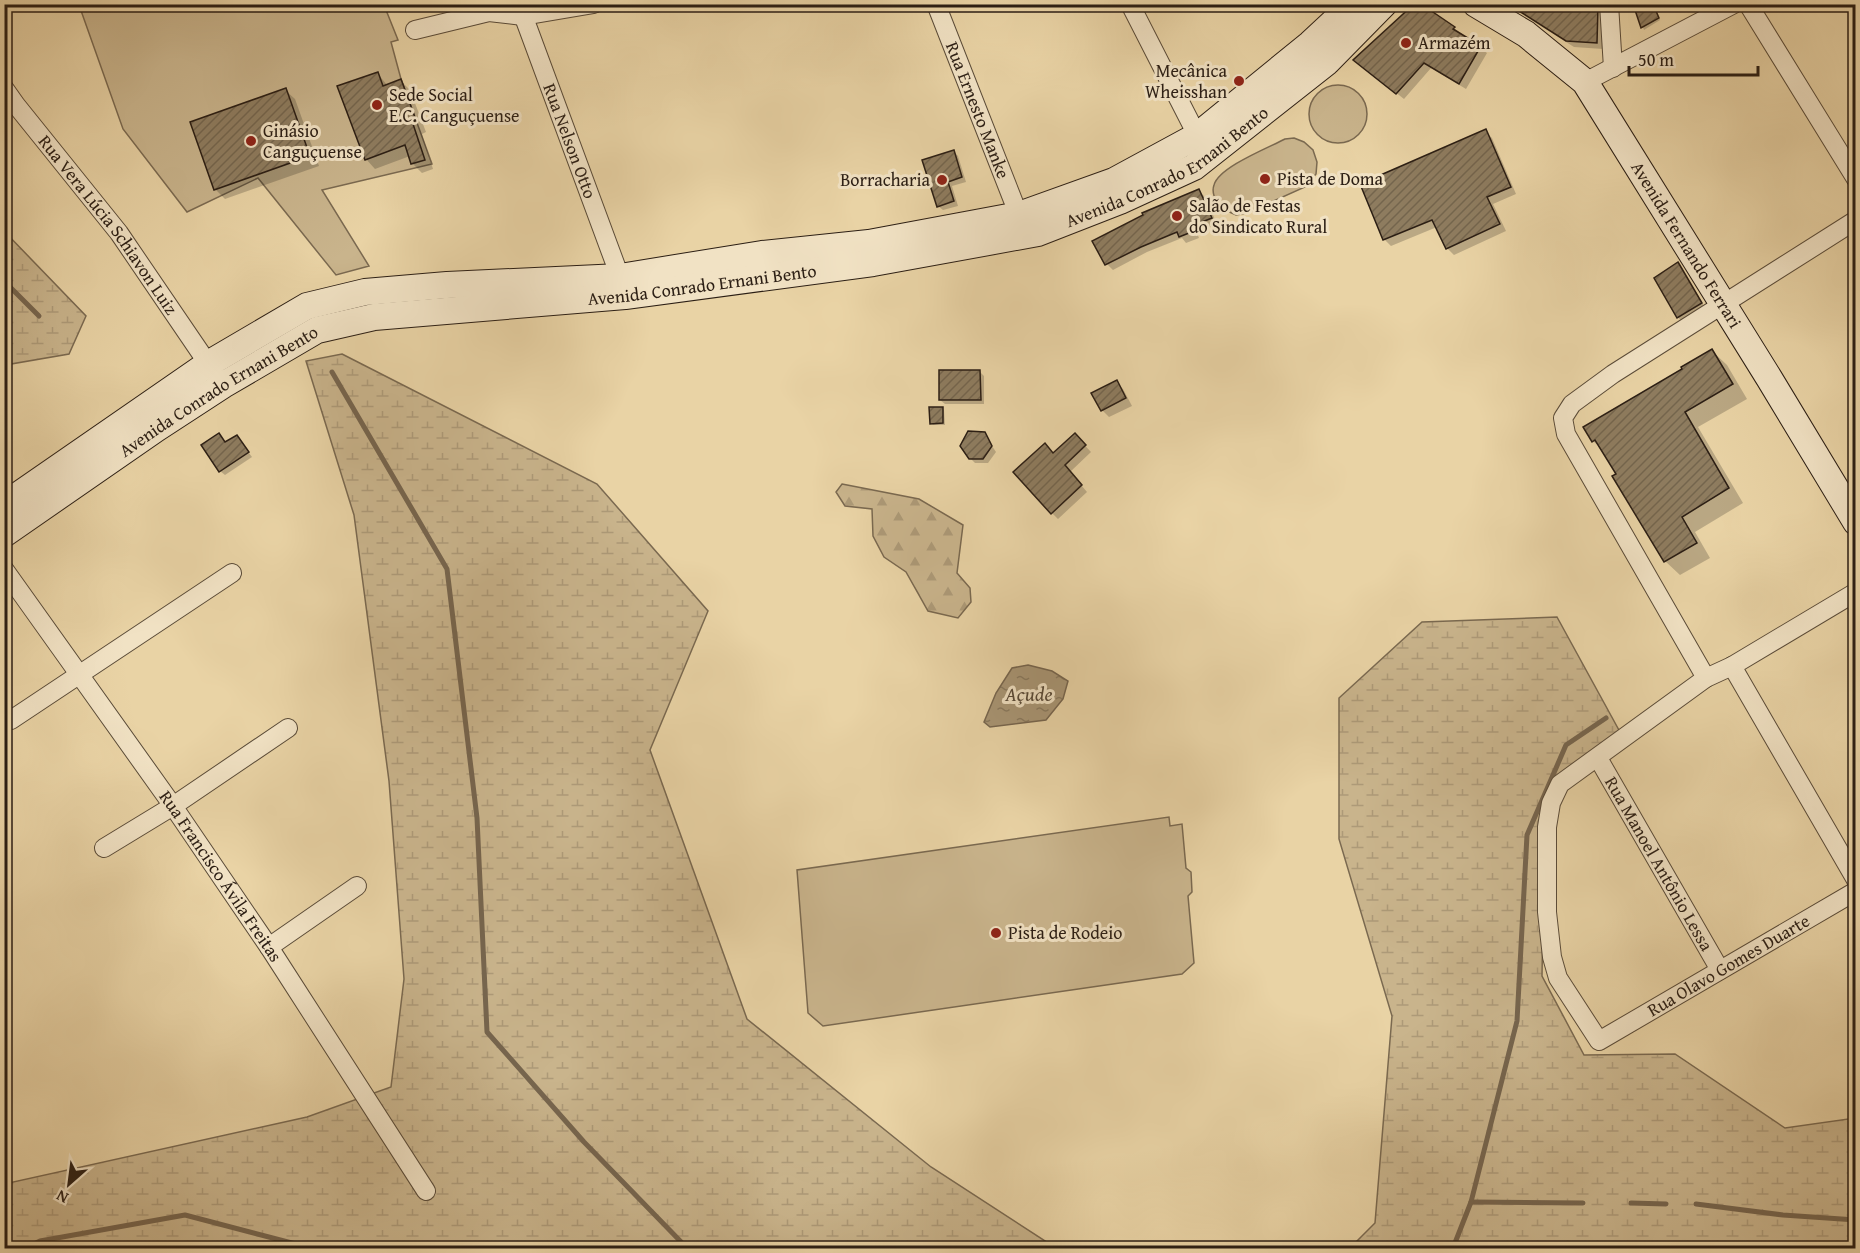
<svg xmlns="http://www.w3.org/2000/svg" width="1860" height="1253" viewBox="0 0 1860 1253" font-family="'Gentium Book Plus',serif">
<defs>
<pattern id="forest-firs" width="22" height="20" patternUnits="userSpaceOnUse" patternTransform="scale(1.5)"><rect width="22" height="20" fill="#c9b48c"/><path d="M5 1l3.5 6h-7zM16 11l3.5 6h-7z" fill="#ad9a78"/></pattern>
<pattern id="wetland-marsh" width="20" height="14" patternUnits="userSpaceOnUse" patternTransform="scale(1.5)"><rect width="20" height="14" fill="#c9b48c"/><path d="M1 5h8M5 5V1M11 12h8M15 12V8" fill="none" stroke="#ad9a78"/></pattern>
<pattern id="water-ripples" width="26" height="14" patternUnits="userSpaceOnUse" patternTransform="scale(1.5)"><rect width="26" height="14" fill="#a89574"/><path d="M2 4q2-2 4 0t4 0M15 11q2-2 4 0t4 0" fill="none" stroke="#89795e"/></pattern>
<pattern id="building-hatch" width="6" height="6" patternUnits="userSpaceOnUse" patternTransform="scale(1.5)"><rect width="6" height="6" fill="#8e7c5f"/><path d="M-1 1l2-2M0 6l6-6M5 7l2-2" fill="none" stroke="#74654d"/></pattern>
</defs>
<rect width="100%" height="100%" fill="#e9d3a5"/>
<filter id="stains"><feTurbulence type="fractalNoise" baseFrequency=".00333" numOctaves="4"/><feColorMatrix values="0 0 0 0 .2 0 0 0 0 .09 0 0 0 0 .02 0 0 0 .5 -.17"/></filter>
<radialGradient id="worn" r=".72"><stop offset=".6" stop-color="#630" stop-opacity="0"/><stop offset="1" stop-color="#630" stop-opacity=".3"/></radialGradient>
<!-- forest -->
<path fill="url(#forest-firs)" stroke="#7a6950" stroke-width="1.5" d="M842 484 919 499 963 525 957 573 970 588 971 602 958 618 928 611 906 572 884 557 873 536 872 509 845 506 836 492Z"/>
<!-- wetland -->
<g fill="url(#wetland-marsh)" stroke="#7a6950" stroke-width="1.5">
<path d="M4 231 86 316 69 354 5 365Z"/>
<path d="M342 354 597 484 708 611 650 750 747 1019 931 1167 1056 1248H5L4 1184 307 1117 391 1087 404 979 389 781 354 515 306 361Z"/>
<path d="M1557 617 1620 732 1545 795 1542 976 1584 1055 1675 1054 1785 1128 1855 1118V1248H1350L1375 1223 1392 1016 1339 839V698L1422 622Z"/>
</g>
<!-- pitch -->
<g fill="#c9b48c" stroke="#7a6950" stroke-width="1.5">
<path d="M79 5H384L398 40 391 42 401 79 432 164 322 190 369 266 336 275 258 178 187 212 123 129Z"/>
<circle cx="1338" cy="114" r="29"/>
<path d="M1294 138 1304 142 1313 150 1317 162 1316 174 1305 187 1247 213 1236 215 1220 208C1216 201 1211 193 1214 185 1219 167 1268 148 1285 139Z"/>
<path d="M1169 817 1170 826 1182 824 1186 868 1191 872 1192 892 1188 896 1194 963 1182 974 823 1026 808 1013 797 870Z"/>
</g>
<!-- water -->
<path fill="url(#water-ripples)" stroke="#76654e" stroke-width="1.5" d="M1028 665 1052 671 1068 681 1063 699 1046 720 990 727 984 722 996 693 1012 668Z"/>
<!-- shadow -->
<g fill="#0003">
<path d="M1419 4 1454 28 1487 53 1466 89 1431 68 1404 99 1362 66Z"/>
<path d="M1506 4H1601L1599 10 1604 14 1603 49 1574 47Z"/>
<path d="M1635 4H1653L1660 20 1644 30Z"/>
<path d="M377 73 388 86 401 81 410 90 426 132 422 134 433 169 422 173 413 164 410 156 375 169 366 159Z"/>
<path d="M285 90 295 99 319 166 225 199 216 190 192 123Z"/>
<path d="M1485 131 1492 138 1516 194 1493 204 1506 231 1454 255 1447 248 1437 227 1391 246 1384 239Z"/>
<path d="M954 152 958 156 966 182 952 186 958 206 943 210 938 206Z"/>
<path d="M1199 191 1205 197 1217 224 1197 233 1199 238 1186 243 1182 238 1147 252 1113 270 1107 264 1094 242Z"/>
<path d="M1678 264 1705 308 1682 322 1678 317Z"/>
<path d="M1712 351 1727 365 1747 399 1698 427 1743 503 1695 532 1710 558 1680 575 1665 561 1618 474 1604 451 1593 441Z"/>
<path d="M979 371 984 376V404H945L940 400Z"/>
<path d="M1116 382 1123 389 1132 406 1109 417 1102 410Z"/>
<path d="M942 408 944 410 945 425H933L931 423Z"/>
<path d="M984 434 996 452 988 463H975L970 458Z"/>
<path d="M219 435 226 444 237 437 252 457 225 475 220 471Z"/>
<path d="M1075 435 1091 452 1070 472 1087 492 1058 519 1052 513 1054 455Z"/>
</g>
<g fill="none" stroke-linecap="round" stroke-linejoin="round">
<!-- stream -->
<g stroke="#76654e" stroke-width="5">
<path d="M4 281 39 316"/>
<path d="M332 372 447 569 477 818 487 1032 584 1142 687 1248"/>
<path d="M1471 1202 1583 1203"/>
<path d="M1631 1203 1666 1204"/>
<path d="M1696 1204 1783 1215 1856 1220"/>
<path d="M25 1248 40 1241 185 1215 311 1248"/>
<path d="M1453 1248 1471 1202 1517 1021 1527 835 1566 745 1606 718"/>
</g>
</g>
<!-- building -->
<g fill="url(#building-hatch)" stroke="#2b1e14" stroke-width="1.5">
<path d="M1414 4H1421L1455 27 1453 29 1481 46 1459 84 1424 63 1396 94 1353 60Z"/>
<path d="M1508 4H1591L1598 6 1597 43 1566 41Z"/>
<path d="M1633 4H1653L1659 18 1641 28Z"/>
<path d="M378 72 383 86 401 79 417 123 413 124 425 160 411 164 405 145 365 160 337 86Z"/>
<path d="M286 88 310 156 214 190 190 122Z"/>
<path d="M1486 129 1511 187 1487 197 1500 224 1446 249 1432 220 1383 240 1360 184Z"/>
<path d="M954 150 962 177 948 182 954 201 937 207 922 160Z"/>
<path d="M1199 189 1212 218 1192 226 1194 231 1179 237 1177 232 1141 247 1105 265 1092 241 1143 215 1142 213Z"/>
<path d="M1678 262 1702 303 1677 318 1654 278Z"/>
<path d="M1712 349 1733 384 1685 412 1729 488 1682 517 1697 543 1664 562 1612 476 1616 474 1595 440 1592 442 1583 427 1682 369 1681 367Z"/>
<path d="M939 370H980L981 400H939Z"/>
<path d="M1117 380 1126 398 1101 411 1091 393Z"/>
<path d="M929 407H943V423L930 424Z"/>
<path d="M968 431 985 432 992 446 983 459H969L960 446Z"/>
<path d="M219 433 225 442 237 435 249 452 219 472 201 445Z"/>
<path d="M1075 433 1086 445 1065 465 1082 485 1051 514 1013 472 1045 443 1053 453Z"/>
</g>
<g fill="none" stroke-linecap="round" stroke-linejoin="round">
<!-- street casing -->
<g stroke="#5a4b38" stroke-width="20">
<g id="street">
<path id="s1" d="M519 4 623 285"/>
<path id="s2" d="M936 4 1023 226"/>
<path d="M1130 4 1202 145"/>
<path d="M1609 4 1613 68"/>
<path d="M1748 4 1856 179"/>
<path d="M415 30 489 12 523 16 594 4"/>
<path d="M1585 82 1734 4"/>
<path id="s3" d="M4 88 16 105 119 233 215 374"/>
<path id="s4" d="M4 569 173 806 269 947 426 1191"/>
<path id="s5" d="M1856 592 1732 666 1706 678 1560 784 1551 803 1547 827V912L1552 957 1558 978 1599 1041 1856 891"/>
<path d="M1732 666 1856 880"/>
<path d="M1706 678 1566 434 1563 418 1572 404 1613 374 1856 220"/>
<path d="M11 720 232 573"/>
<path id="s6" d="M1598 758 1720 970"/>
<path d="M104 848 173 806 288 728"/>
<path d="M269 947 357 886"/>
</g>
</g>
<!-- secondary casing -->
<g stroke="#2b1e14" stroke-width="28">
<g id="secondary">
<path id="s7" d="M1476 4 1526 34 1585 82 1769 378 1856 522"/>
<path d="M4 505 208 364 307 306 365 292 447 285 620 277 762 254 869 243 1019 215 1114 181 1197 136 1310 44 1353 4"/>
<path id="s8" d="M4 534 157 428 223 385 317 330 374 317 625 296 873 263 1038 233 1120 201 1194 167 1327 62 1384 4"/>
</g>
</g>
<!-- street -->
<use href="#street" stroke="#f1e2c4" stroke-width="18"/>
<!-- secondary -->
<use href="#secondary" stroke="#f1e2c4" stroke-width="26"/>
</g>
<!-- markers -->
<g fill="#8f2418" stroke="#f1e2c4" stroke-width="2">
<circle cx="1406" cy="43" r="6"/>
<circle cx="1239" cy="81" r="6"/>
<circle cx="377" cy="105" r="6"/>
<circle cx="251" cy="141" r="6"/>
<circle cx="1265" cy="179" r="6"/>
<circle cx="942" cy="180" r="6"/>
<circle cx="1177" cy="216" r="6"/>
<circle cx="996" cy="933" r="6"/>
</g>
<g text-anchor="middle" stroke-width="6" stroke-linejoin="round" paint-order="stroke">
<!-- poi labels -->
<g font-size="18" fill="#2b1e14" stroke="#f1e2c4" text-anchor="start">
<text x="1418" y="49">Armazém</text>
<text x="1227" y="77" text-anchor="end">Mecânica<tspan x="1227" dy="21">Wheisshan</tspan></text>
<text x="389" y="101">Sede Social<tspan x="389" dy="21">E.C. Canguçuense</tspan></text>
<text x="263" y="137">Ginásio<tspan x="263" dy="21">Canguçuense</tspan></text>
<text x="1277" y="185">Pista de Doma</text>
<text x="930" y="186" text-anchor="end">Borracharia</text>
<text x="1189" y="212">Salão de Festas<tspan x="1189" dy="21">do Sindicato Rural</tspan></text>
<text x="1008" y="939">Pista de Rodeio</text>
</g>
<!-- street labels -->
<g font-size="18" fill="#2b1e14" stroke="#f1e2c4">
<text dy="6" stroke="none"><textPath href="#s2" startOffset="114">Rua Ernesto Manke</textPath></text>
<text dy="6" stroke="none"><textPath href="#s1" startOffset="146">Rua Nelson Otto</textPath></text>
<text dy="6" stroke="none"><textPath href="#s8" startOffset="1248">Avenida Conrado Ernani Bento</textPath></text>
<text dy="6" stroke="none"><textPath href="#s3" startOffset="172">Rua Vera Lúcia Schiavon Luiz</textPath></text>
<text dy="6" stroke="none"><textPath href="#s7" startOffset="326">Avenida Fernando Ferrari</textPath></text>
<text dy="6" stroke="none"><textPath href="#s8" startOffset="762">Avenida Conrado Ernani Bento</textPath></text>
<text dy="6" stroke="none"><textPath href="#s8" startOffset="258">Avenida Conrado Ernani Bento</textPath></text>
<text dy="6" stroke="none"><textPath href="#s6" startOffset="122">Rua Manoel Antônio Lessa</textPath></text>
<text dy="6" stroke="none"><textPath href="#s4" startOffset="376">Rua Francisco Ávila Freitas</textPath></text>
<text dy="6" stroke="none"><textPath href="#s5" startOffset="776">Rua Olavo Gomes Duarte</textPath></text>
</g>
<!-- water labels -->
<g font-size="20" font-style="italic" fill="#574836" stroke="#f1e2c4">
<text x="1029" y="701">Açude</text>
</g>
</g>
<!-- margin -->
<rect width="1860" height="1253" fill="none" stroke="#e9d3a5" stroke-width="24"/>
<rect x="6" y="6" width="1848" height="1241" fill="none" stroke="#2b1e14" stroke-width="3"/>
<rect x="12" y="12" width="1836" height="1229" fill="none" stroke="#2b1e14" stroke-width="1.5"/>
<!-- north arrow -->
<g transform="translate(69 1184) rotate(208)" stroke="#f1e2c4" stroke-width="4.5" paint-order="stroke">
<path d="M0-4.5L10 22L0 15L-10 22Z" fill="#2b1e14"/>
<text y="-9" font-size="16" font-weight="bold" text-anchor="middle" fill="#2b1e14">N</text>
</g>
<!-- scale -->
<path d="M1629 66v9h129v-9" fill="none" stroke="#2b1e14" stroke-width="3"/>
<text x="1638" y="66" font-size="18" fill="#2b1e14" stroke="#f1e2c4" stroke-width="4.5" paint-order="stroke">50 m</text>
<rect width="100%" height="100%" filter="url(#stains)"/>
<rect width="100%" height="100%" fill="url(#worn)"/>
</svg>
